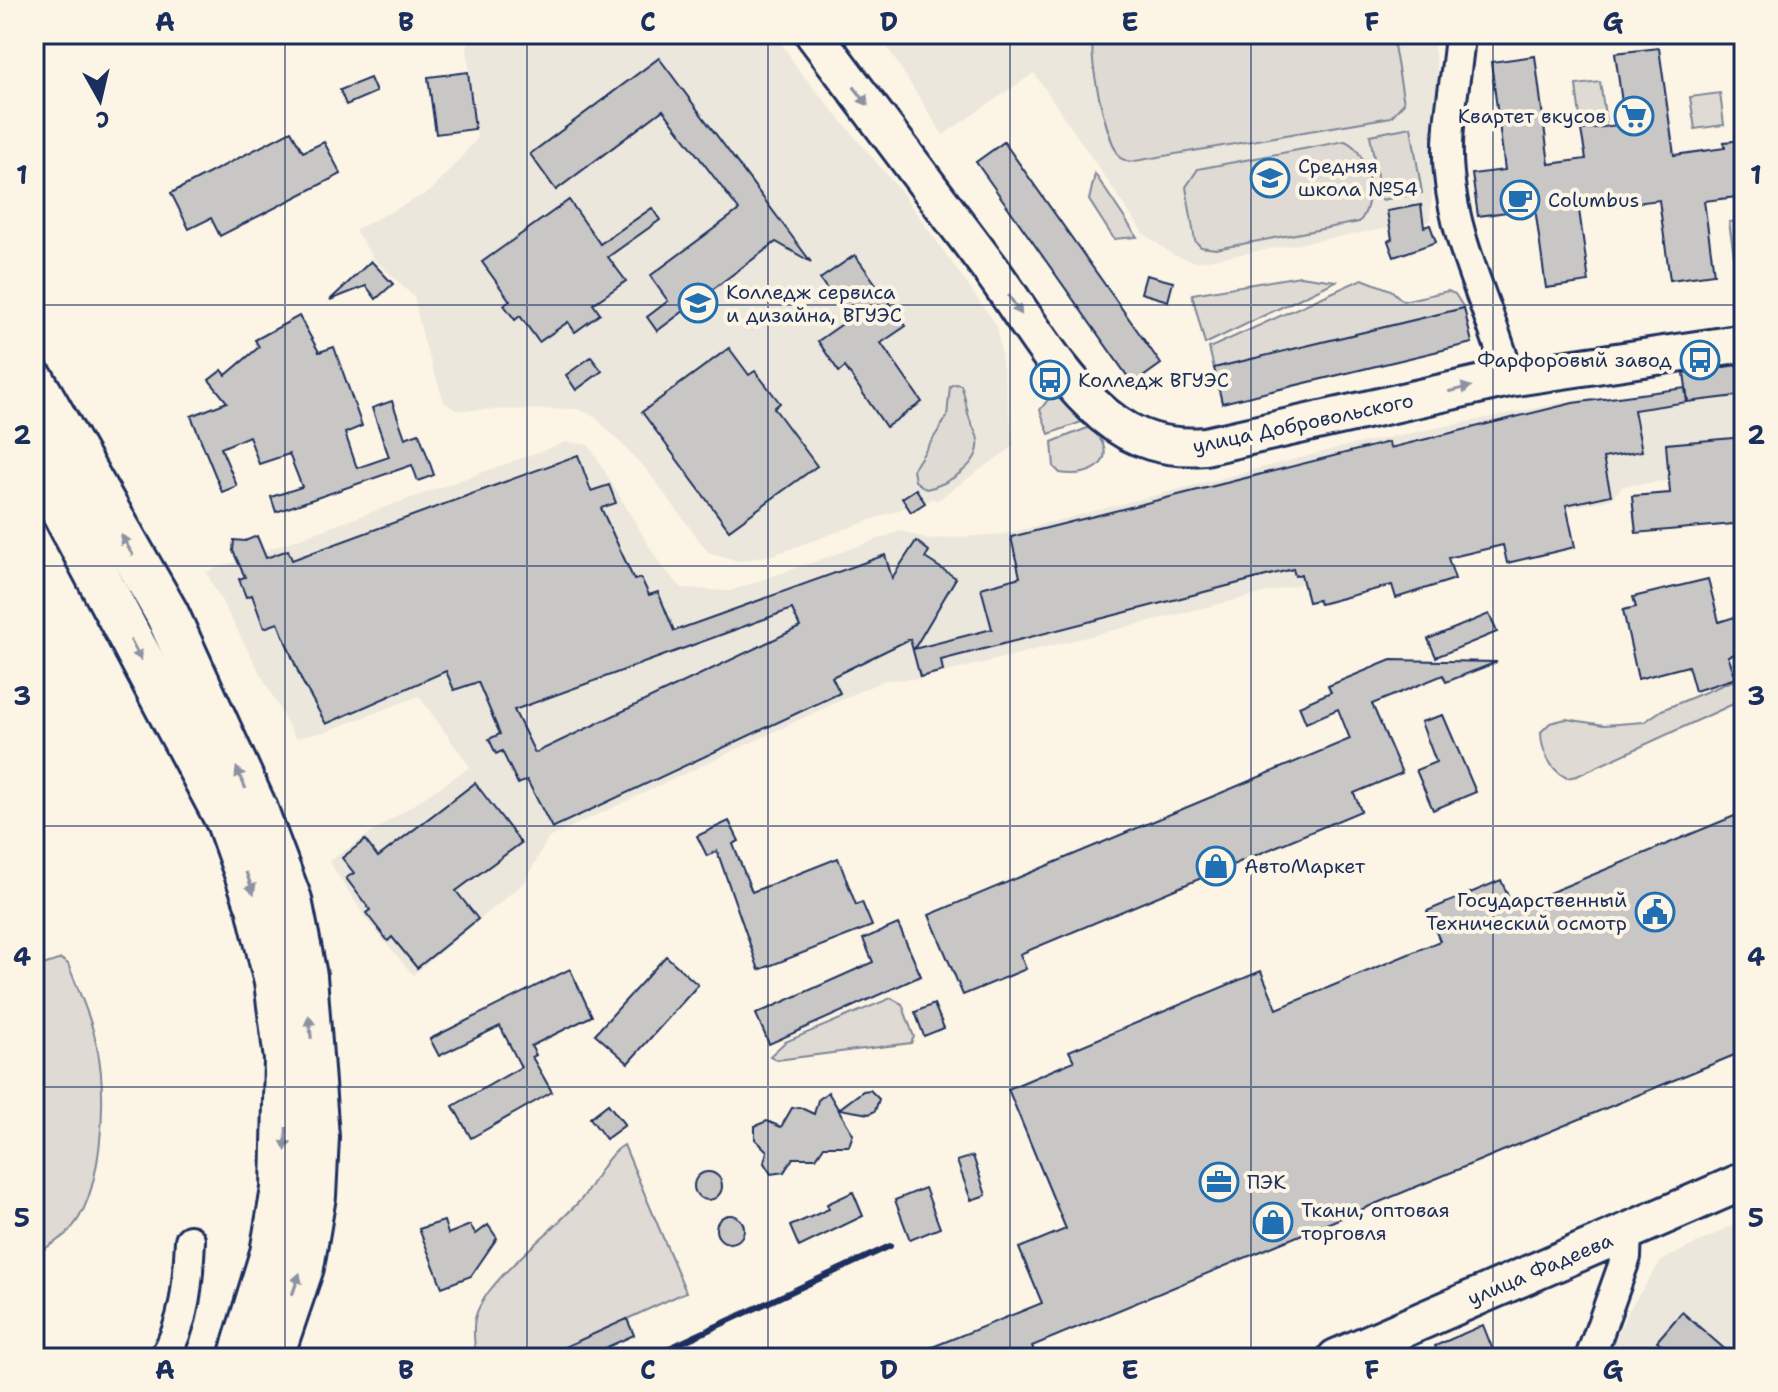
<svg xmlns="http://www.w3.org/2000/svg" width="1778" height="1392" viewBox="0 0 1778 1392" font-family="'Shantell Sans',sans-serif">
<rect width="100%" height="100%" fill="#fcf5e5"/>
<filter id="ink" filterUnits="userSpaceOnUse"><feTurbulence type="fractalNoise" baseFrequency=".0125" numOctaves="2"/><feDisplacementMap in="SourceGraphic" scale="16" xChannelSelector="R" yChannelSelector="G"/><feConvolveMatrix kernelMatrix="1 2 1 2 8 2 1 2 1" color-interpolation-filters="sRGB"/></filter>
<g filter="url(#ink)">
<!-- built -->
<g fill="#ece7dc">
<path d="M479 34H776L798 69 903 194 997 326 1014 446 936 501 933 498 911 512 907 507 773 555 738 561 708 552 646 469 594 416 578 409 456 410 444 402 423 338 414 297 373 258 355 230 431 191 477 139 467 48 470 38Z"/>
<path d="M879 34H1432L1440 90 1430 221 1196 262 1173 255 1143 233 1034 73 943 135Z"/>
<path d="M1744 380V472L1623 486 1611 499 1486 526 1304 583 918 679 884 680 548 838 525 882 413 975 366 919 329 861 470 767 419 696 328 731 295 738 206 572 566 442 589 445 660 564 682 588 730 591 901 531 928 539 1005 534 1346 446 1571 401Z"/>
<path d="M1744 1220V1358H1607L1627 1313 1661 1261Z"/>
</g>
<!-- green -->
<g fill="#dfdbd4" stroke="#7d8599" stroke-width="2">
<path d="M1094 34H1392L1404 103 1391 117 1129 162 1120 158C1106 137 1087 58 1094 34Z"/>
<path d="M1600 82 1606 122 1581 125 1576 85Z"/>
<path d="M1720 93 1724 125 1695 129 1690 97Z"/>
<path d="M1411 127 1422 193 1381 200 1370 135Z"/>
<path d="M1345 141C1370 151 1377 203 1359 222L1216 249 1201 247 1195 241 1186 187 1198 169Z"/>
<path d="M1095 174 1137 237 1114 239 1089 200Z"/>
<path d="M1744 220V282L1738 283 1729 222Z"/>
<path d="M1300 276 1336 281 1205 344 1192 294Z"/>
<path d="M1362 279 1391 290 1403 301 1448 291 1455 294 1464 308 1214 368 1209 348Z"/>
<path d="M955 384 961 385C965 396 966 406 969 417 971 425 977 432 978 440 982 465 946 485 926 489L915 481 913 470 947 417 950 386Z"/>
<path d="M1051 396 1067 401 1084 421 1049 434 1040 410Z"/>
<path d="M1090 427C1123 458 1095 479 1060 473L1054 467 1052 442Z"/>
<path d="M1744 676V699L1577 776 1567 778C1550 770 1541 750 1541 732L1550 723 1566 719 1604 725 1644 722 1662 710Z"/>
<path d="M61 959 68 964C79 992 93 1022 98 1052 107 1097 103 1198 68 1232 58 1242 44 1247 34 1258V968Z"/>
<path d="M891 998 902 1004 914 1037 911 1043 777 1060 770 1056 785 1042Z"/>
<path d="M624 1145 686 1292 627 1319 566 1358H475C476 1344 471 1328 476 1315 488 1277 555 1231 583 1197 597 1179 604 1157 624 1145Z"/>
</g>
<!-- building -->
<g fill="#c8c7c6" stroke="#1b2f5e" stroke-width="2" fill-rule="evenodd">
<path d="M1659 48 1674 155 1725 148 1724 142 1744 140V196L1704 201 1714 274 1670 280 1659 200 1579 210 1589 282 1546 288 1535 208 1478 216 1472 174 1505 170 1491 62 1535 56 1549 164 1586 159 1581 130 1625 124 1615 53Z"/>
<path d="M659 58 811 262 776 242 657 331 647 317 668 301 650 276 739 210 663 110 556 190 530 154Z"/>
<path d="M468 72 475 129 436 134 428 77Z"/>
<path d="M370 78 376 92 346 105 340 90Z"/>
<path d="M291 131 303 152 324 142 341 174 220 236 211 218 189 229 171 193Z"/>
<path d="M1004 142 1161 364 1133 384 976 162Z"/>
<path d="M569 200 600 244 652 208 660 220 608 257 626 281 593 304 600 314 575 332 568 322 539 342 520 316 515 320 504 305 510 301 482 262Z"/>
<path d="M1421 205 1424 227 1430 225 1436 242 1394 257 1388 241 1392 239 1387 211Z"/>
<path d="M855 255 906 326 881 343 922 402 886 427 845 367 839 372 818 341 848 320 820 279Z"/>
<path d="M371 261 393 284 376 299 366 286 330 300Z"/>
<path d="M1146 275 1173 282 1168 301 1141 293Z"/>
<path d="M1464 308 1472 343 1222 403 1214 368Z"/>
<path d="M299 316 319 352 334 347 362 426 345 433 357 468 389 457 372 408 392 401 405 438 419 433 434 475 418 481 412 465 276 512 271 497 302 487 289 454 259 464 249 436 221 448 237 486 222 492 191 416 227 402 209 380 222 370 226 375 259 347 255 340Z"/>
<path d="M729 348 749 375 755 371 780 403 774 408 817 466 729 530 642 412Z"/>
<path d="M591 357 602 371 576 390 566 375Z"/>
<path d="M1744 364V395L1688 402 1684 373Z"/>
<path d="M1685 388 1687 402 1634 410 1642 451 1603 458 1611 495 1566 505 1575 547 1507 563 1503 545 1448 558 1455 579 1396 598 1392 585 1320 604 1318 600 1308 602 1301 574 1295 576 1293 569 941 660 943 671 920 677 910 639 832 677 840 693 552 828 527 780 518 784 502 751 496 754 489 739 500 734 478 682 454 690 446 671 326 724 302 681 278 623 264 628 252 595 246 597 239 579 245 577 233 551 234 540 245 541 257 536 266 558 288 550 292 560 578 455 591 491 609 485 616 503 601 508 634 580 641 578 649 595 658 592 674 631 885 555 892 578 916 541 929 551 925 558 956 578 914 649 992 629 981 588 1020 577 1011 537 1389 442 1390 448 1573 403ZM792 609 800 627 535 753 514 710Z"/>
<path d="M1744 437V523L1636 533 1632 496 1670 493 1666 444Z"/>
<path d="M916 489 925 503 911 512 902 498Z"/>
<path d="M1708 579 1719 622 1744 614V652L1728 656 1736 678 1695 691 1688 666 1638 679 1623 610 1636 607 1633 597Z"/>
<path d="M1489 614 1497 632 1436 657 1428 639Z"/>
<path d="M1391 660 1497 662 1446 682 1443 675 1372 704 1402 773 1354 793 1361 811 1020 954 1026 969 963 995 929 915 1350 739 1338 709 1306 723 1299 706 1331 692 1328 686Z"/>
<path d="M1443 715 1476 792 1433 810 1416 770 1436 762 1421 722Z"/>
<path d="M475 783 521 843 456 891 478 919 417 968 392 937 388 941 366 913 370 910 346 878 354 873 342 858 365 840 378 857Z"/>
<path d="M1744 812V1051L1032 1346 1037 1358H905L1042 1303 1019 1248 1066 1229 1008 1089 1074 1061 1069 1051 1261 971 1277 1009 1440 941 1427 911 1501 880 1513 908Z"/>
<path d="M729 821 739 841 733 844 752 892 838 858 856 905 862 902 872 926 759 970 717 851 707 856 697 836Z"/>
<path d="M898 924 921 976 769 1044 756 1014 873 962 863 939Z"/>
<path d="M666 956 698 985 628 1063 595 1034Z"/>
<path d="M570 969 592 1016 531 1046 536 1055 532 1057 552 1092 471 1138 453 1106 521 1067 500 1026 439 1056 430 1039Z"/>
<path d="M934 1004 944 1028 924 1036 915 1012Z"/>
<path d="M870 1090 879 1099 875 1111 869 1114 839 1109 863 1091Z"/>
<path d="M828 1092 853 1134 849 1146H824L816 1158H793L784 1172 771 1174 764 1163 767 1151 755 1139V1126L767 1121 781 1127 792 1108 799 1107 814 1114 818 1100Z"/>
<path d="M608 1104 625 1125 606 1139 590 1118Z"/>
<path d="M973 1156 986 1195 971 1200 957 1161Z"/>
<circle cx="708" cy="1186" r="14"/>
<path d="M925 1188 940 1228 910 1240 895 1200Z"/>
<path d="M853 1192 863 1216 799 1247 790 1226 829 1209 827 1204Z"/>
<circle cx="730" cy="1229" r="14"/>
<path d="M444 1221 448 1234 470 1225 476 1234 488 1225 497 1238 471 1276 442 1287 419 1229Z"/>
<path d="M1682 1312 1735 1358H1676L1657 1341Z"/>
<path d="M627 1319 634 1335 583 1358H540Z"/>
<path d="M1483 1325 1496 1358H1440L1435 1346Z"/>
</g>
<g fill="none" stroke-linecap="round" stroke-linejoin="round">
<!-- minor casing -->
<g stroke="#1b2f5e" stroke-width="34">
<g id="minor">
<path d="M1460 34C1457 80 1444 127 1449 174 1455 245 1491 310 1509 378"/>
<path d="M164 1358C186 1321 188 1282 190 1240"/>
<path d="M1590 1358 1626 1257 1627 1231"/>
</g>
</g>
<!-- major casing -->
<g stroke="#1b2f5e" stroke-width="42">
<g id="major">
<path d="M814 34C872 112 931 189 989 267 1025 316 1057 375 1104 415 1135 441 1167 449 1205 446L1509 378 1744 343"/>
<path d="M1336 1358 1744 1181"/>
</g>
</g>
<!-- highway casing -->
<g stroke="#1b2f5e" stroke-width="48">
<g id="highway">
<path d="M34 382 167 614 256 810 290 900 305 976 317 1137 314 1196 302 1267 271 1358"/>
<path d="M34 457 228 822 258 907 276 982 286 1059 283 1189 272 1253 240 1358"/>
</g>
</g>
<!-- minor -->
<use href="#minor" stroke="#fcf5e5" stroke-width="28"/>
<!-- major -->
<use href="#major" stroke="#fcf5e5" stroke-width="36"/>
<!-- highway -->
<use href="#highway" stroke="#fcf5e5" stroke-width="42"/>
<!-- rail -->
<path stroke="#1b2f5e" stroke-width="6" d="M648 1358 890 1246"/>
</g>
<!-- one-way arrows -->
<defs><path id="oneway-solid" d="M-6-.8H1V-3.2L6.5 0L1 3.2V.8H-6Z" transform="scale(2)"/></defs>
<g fill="#8c92a2">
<use href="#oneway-solid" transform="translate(861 96) rotate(53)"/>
<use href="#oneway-solid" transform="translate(1015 305) rotate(56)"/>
<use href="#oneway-solid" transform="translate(1460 389) rotate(-13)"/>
<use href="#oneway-solid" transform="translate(127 545) rotate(-120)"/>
<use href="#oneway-solid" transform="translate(136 650) rotate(62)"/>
<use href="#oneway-solid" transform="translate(241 778) rotate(-114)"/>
<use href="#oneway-solid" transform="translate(250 883) rotate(70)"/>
<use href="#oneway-solid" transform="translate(310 1027) rotate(-96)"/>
<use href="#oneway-solid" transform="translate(286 1139) rotate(92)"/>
<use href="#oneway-solid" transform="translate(296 1284) rotate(-71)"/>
</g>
</g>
<!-- grid -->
<path fill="none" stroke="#1b2f5e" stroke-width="2" stroke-opacity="0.55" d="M285 34V1358M527 34V1358M768 34V1358M1010 34V1358M1251 34V1358M1493 34V1358M34 305H1744M34 566H1744M34 826H1744M34 1087H1744"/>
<!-- icons -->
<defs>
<g id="supermarket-ring" transform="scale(2)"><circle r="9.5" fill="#fcf5e5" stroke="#1f6fb2" stroke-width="1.5"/><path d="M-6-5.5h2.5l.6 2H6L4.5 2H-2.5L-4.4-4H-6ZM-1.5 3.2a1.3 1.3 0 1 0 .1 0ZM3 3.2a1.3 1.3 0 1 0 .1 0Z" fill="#1f6fb2"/></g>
<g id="school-ring" transform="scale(2)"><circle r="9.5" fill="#fcf5e5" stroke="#1f6fb2" stroke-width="1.5"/><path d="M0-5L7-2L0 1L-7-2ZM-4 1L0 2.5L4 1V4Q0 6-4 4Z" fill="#1f6fb2"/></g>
<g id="cafe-ring" transform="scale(2)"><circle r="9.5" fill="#fcf5e5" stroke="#1f6fb2" stroke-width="1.5"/><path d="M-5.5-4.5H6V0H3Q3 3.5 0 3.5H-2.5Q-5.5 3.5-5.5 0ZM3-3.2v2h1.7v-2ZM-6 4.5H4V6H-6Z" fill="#1f6fb2"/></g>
<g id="university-ring" transform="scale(2)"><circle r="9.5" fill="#fcf5e5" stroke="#1f6fb2" stroke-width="1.5"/><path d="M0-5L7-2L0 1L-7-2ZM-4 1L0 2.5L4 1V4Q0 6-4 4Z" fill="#1f6fb2"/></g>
<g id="bus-ring" transform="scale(2)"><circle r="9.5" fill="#fcf5e5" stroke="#1f6fb2" stroke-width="1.5"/><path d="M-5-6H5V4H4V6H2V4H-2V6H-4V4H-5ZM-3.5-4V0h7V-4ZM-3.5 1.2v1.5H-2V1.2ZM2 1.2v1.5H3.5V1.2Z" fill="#1f6fb2"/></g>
<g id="shop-ring" transform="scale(2)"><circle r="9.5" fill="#fcf5e5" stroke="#1f6fb2" stroke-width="1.5"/><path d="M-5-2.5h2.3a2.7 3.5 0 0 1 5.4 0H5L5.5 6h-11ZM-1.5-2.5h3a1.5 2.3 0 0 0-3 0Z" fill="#1f6fb2"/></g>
<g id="civic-ring" transform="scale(2)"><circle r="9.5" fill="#fcf5e5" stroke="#1f6fb2" stroke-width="1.5"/><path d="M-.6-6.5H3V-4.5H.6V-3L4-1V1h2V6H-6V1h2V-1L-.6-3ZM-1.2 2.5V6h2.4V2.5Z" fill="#1f6fb2"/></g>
<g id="office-ring" transform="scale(2)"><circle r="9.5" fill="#fcf5e5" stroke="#1f6fb2" stroke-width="1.5"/><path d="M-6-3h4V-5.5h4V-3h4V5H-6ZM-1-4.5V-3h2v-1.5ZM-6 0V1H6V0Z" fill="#1f6fb2"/></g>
</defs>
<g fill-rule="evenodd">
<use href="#supermarket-ring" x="1634" y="116"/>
<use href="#school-ring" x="1270" y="178"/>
<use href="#cafe-ring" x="1520" y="200"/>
<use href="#university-ring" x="698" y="303"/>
<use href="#bus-ring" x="1700" y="360"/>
<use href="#bus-ring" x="1050" y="380"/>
<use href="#shop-ring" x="1216" y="866"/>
<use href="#civic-ring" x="1655" y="912"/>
<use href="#office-ring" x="1219" y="1182"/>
<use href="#shop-ring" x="1273" y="1222"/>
</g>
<g text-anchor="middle" stroke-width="8" stroke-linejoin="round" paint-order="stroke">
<!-- poi labels -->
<g font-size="20" fill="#1b2f5e" stroke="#fcf5e5" text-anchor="start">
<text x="1606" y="123" text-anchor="end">Квартет вкусов</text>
<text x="1298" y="173">Средняя<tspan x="1298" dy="23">школа №54</tspan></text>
<text x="1548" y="207">Columbus</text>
<text x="726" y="299">Колледж сервиса<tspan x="726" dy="23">и дизайна, ВГУЭС</tspan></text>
<text x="1672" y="367" text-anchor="end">Фарфоровый завод</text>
<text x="1078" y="387">Колледж ВГУЭС</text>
<text x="1244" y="873">АвтоМаркет</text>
<text x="1627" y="907" text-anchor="end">Государственный<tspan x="1627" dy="23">Технический осмотр</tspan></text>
<text x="1247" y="1189">ПЭК</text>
<text x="1301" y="1217">Ткани, оптовая<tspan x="1301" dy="23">торговля</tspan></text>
</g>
<!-- street labels -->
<g font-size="20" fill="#1b2f5e" stroke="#fcf5e5">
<text transform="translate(1303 423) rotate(-12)" y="7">улица Добровольского</text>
<text transform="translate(1540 1269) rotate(-23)" y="7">улица Фадеева</text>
</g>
</g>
<!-- margin -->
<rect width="1778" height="1392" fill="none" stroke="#fcf5e5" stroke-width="88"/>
<!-- north arrow -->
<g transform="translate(100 100) rotate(172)" stroke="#fcf5e5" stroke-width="6" paint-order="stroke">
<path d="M0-6L14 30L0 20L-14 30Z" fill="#1b2f5e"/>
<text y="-12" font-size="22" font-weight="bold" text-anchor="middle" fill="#1b2f5e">С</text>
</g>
<rect x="44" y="44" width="1690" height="1304" fill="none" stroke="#1b2f5e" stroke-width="3"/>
<g font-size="26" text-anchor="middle" font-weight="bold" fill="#1b2f5e">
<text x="165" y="31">A</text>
<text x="406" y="31">B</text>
<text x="648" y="31">C</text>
<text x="889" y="31">D</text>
<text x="1130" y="31">E</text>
<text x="1372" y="31">F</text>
<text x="1613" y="31">G</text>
<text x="22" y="184">1</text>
<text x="1756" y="184">1</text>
<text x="22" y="444">2</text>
<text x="1756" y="444">2</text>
<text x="22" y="705">3</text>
<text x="1756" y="705">3</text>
<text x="22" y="966">4</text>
<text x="1756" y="966">4</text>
<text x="22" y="1227">5</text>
<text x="1756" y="1227">5</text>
<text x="165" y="1379">A</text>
<text x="406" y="1379">B</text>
<text x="648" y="1379">C</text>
<text x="889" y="1379">D</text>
<text x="1130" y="1379">E</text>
<text x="1372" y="1379">F</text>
<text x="1613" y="1379">G</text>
</g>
</svg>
